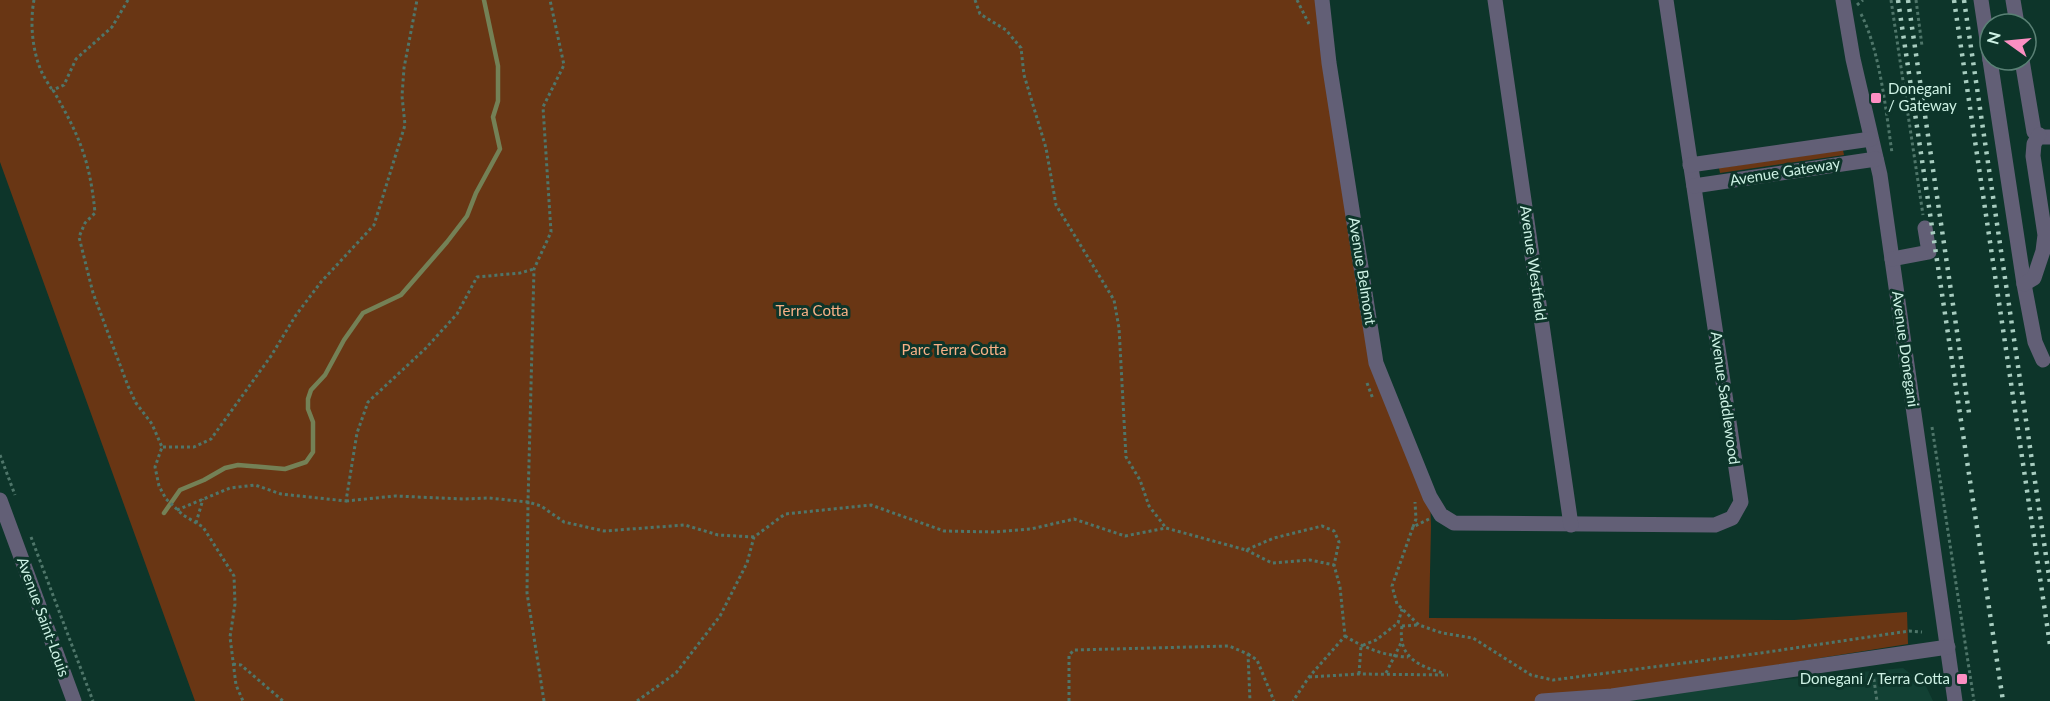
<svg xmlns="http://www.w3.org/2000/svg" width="2050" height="701" viewBox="0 0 2050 701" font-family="Lato,sans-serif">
<rect width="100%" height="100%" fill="#0d352a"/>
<!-- built -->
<path fill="#124134" d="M1903 668 1926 686 1933 701H1596L1612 696Z"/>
<!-- green -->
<g fill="#693614">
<path d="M0 0H1322L1376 363 1430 497 1431 526 1429 618 1794 620 1907 612 1908 644 1596 694V701H195L0 162Z"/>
<path d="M1843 150 1844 155 1720 173 1719 168Z"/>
</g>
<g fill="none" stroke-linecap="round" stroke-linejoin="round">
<!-- stream -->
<path stroke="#748156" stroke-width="4.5" d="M164 513 180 490 204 480 225 468 238 465 285 469 306 462 313 452V422L308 409V399L311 390 325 375 344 340 363 313 401 295 447 242 467 216 476 193 500 149 493 117 498 101V66L484 0"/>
<!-- path -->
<g stroke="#4f766a" stroke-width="3" stroke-dasharray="3 3" stroke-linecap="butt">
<path d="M34 0C30 21 32 48 40 68 43 76 48 83 52 90"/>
<path d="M128 0 112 27 76 59 64 85 53 90C79 135 90 160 95 213L85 223 79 237 93 293 128 386 136 403 152 424 162 447 155 467 159 486 166 499 183 515 203 527 234 576 235 604 230 637 236 685 243 701"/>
<path d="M975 0 980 14 1006 30 1021 48 1024 75 1046 148 1056 205 1114 300 1119 328 1126 457 1140 480 1149 506 1166 528"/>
<path d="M1297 0 1309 24"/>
<path d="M1891 0 1923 215"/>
<path d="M1916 0 1922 46"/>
<path d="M1857 5 1863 0"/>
<path d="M1861 14C1880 51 1886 111 1892 153"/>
<path d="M1367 383 1373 399"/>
<path d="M1932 427 1974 701"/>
<path d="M163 447H194L211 439 271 356 296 315 321 282 374 225 405 125 402 96 404 68 417 0"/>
<path d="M0 455 15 495"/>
<path d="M346 501 395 496 463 499 489 498 528 502 541 506 564 522 604 531 685 525 718 535 754 537"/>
<path d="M177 510 230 488 255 485 281 494 346 501 357 433 368 402 425 349 457 314 477 277 520 273 534 269"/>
<path d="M1429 519 1413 527 1392 586 1397 604 1419 625 1442 633 1473 638 1531 675 1553 680 1761 653 1909 631 1922 632"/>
<path d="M196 523 203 499"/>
<path d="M1413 527 1416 519 1415 502"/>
<path d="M31 537 93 701"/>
<path d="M1246 550 1272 563 1310 560 1334 565"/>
<path d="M1402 626C1397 657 1419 666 1443 673"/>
<path d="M1402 626 1419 625"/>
<path d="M1345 636C1364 648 1385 656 1408 657"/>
<path d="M1248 654 1257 660 1274 701"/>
<path d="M233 664 241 665 283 701"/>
<path d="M1386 673 1402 641"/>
<path d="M1873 673 1877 701"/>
<path d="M1359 674 1361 646 1376 640 1398 623 1402 609"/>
<path d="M1309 677 1359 674 1448 675"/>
<path d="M544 701 527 593 528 502 534 269 551 232 543 107 564 65 550 0"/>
<path d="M637 701 676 673 720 616 747 563 754 537 785 514 871 505 944 531 995 532 1031 529 1074 519 1125 536 1166 528 1246 550 1274 538 1322 526 1334 531 1339 542 1334 565 1340 587 1345 636 1309 677 1293 701"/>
<path d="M1069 701V655L1074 650 1229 646 1248 654 1250 701"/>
</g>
<!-- minor -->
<g stroke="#625f76" stroke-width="15">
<path d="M1322 0 1329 63 1376 363 1430 497 1441 515 1454 523 1715 525 1732 518 1741 502 1666 0"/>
<path d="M1495 0 1571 525"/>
<path d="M1843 0 1853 59 1880 175 1955 701"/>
<path d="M1981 0 1990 60"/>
<path d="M2013 0 2017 24"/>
<path d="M1990 60 2024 284 2035 342 2043 360"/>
<path d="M2022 60 2034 132 2043 137H2050"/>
<path d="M1690 165 1871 139"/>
<path d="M1694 186 1876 159"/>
<path d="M1892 259 1929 252 1925 228"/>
<path d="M2024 284 2034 278 2043 251 2045 235 2033 156 2034 144 2039 135"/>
<path d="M0 500 74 701"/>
<path d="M1542 701 1612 696 1948 647"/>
</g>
<!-- rail -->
<g stroke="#a8cdc0" stroke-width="4.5" stroke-dasharray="3 6" stroke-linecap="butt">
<path d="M1898 0 2003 701"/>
<path d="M1908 0 1969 413"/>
<path d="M1954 0 2050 645"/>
<path d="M1964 0 2050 583"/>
</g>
</g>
<!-- markers -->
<g fill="#fc8fc2" stroke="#0d352a" stroke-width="2">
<rect x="1870" y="92" width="12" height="12" rx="3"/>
<rect x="1956" y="673" width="12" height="12" rx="3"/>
</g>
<g text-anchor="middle" stroke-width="6" stroke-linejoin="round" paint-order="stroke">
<!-- poi labels -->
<g font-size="15" fill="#cef2e5" stroke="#0d352a" text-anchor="start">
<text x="1888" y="94">Donegani<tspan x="1888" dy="17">/ Gateway</tspan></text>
<text x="1950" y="684" text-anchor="end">Donegani / Terra Cotta</text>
</g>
<!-- street labels -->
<g font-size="15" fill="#cef2e5" stroke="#0d352a">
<text transform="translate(1785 172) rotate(-9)" y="5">Avenue Gateway</text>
<text transform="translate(1533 263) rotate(82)" y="5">Avenue Westfield</text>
<text transform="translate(1362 271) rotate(81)" y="5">Avenue Belmont</text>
<text transform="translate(1905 349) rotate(82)" y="5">Avenue Donegani</text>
<text transform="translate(1725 398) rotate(82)" y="5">Avenue Saddlewood</text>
<text transform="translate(43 617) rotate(70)" y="5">Avenue Saint-Louis</text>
</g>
<!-- park labels -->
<g font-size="15" fill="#f8b187" stroke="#0d352a">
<text x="812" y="316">Terra Cotta</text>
<text x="954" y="355">Parc Terra Cotta</text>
</g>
</g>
<!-- north arrow -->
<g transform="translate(2008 42) rotate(285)"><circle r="28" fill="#0d352a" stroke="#5a8175" stroke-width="1.5"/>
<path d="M0-4.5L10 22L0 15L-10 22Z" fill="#fc8fc2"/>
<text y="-9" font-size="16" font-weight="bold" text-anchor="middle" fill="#cef2e5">N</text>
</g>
</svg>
